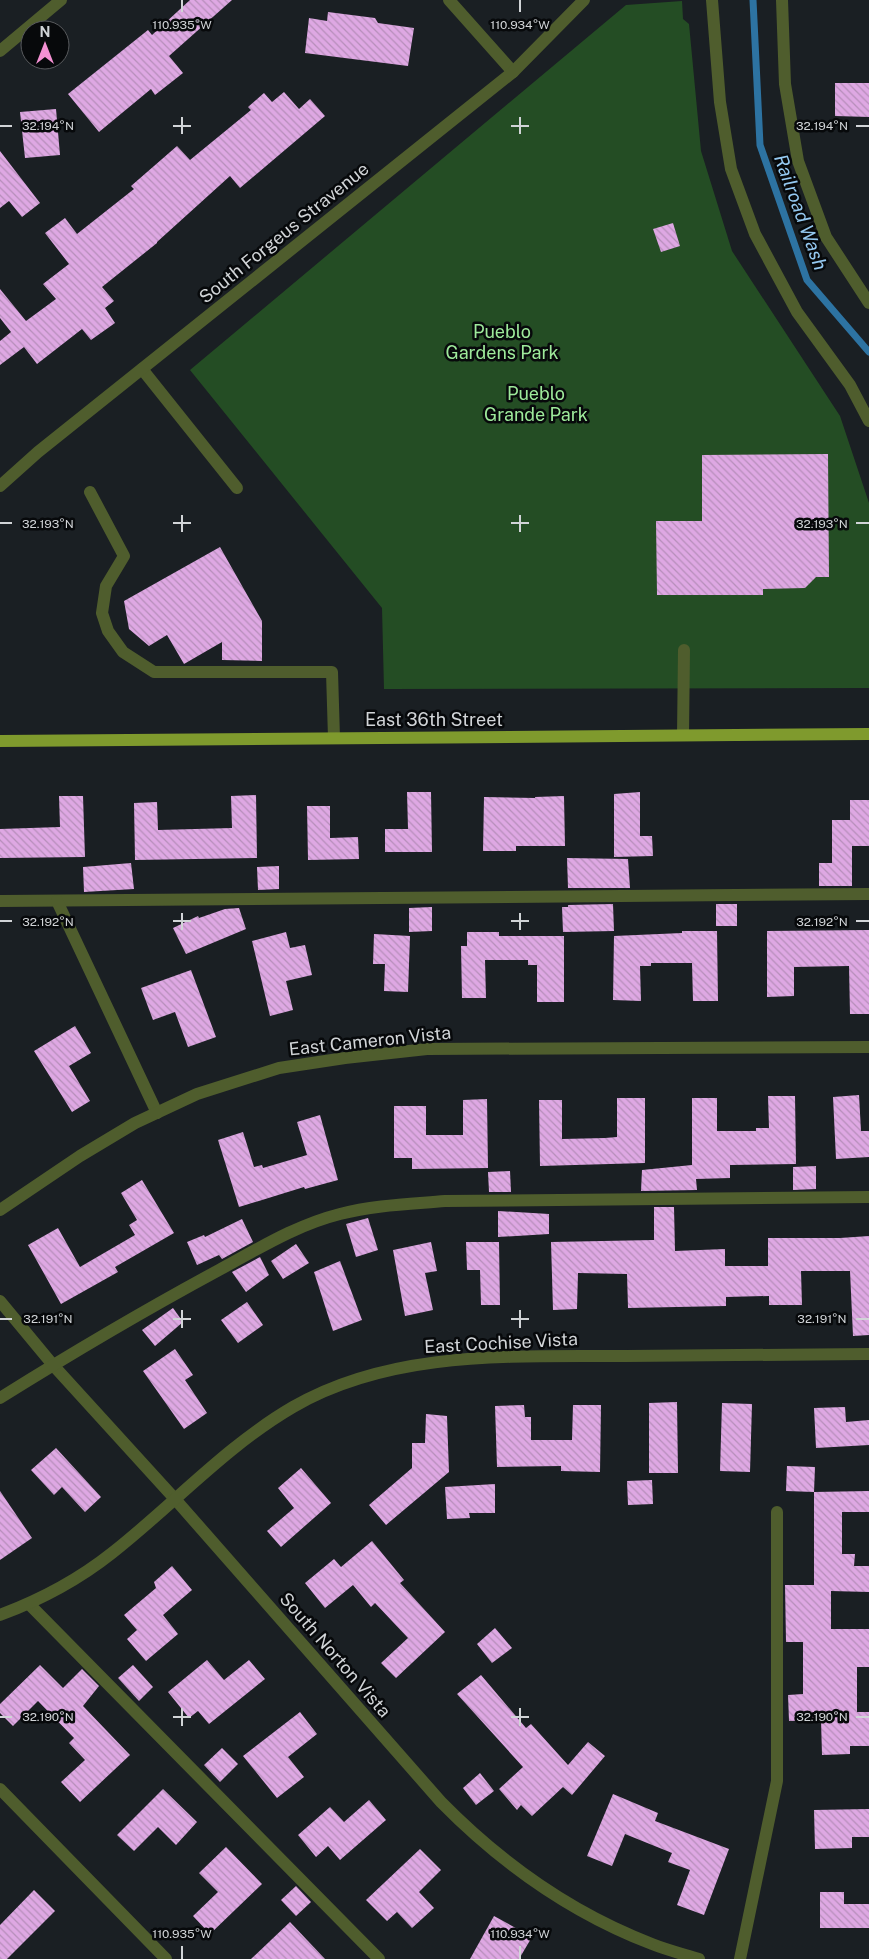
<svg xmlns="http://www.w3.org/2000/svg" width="869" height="1959" viewBox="0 0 869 1959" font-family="'Public Sans',sans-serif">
<defs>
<pattern id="building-back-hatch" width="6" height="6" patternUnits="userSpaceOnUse" patternTransform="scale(1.25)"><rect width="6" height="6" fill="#dea8e3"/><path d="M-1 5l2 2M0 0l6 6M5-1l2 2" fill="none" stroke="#b68eba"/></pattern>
</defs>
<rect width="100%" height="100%" fill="#1a1f23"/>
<!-- park -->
<path fill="#244d24" d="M682 1 683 19 689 24 701 151 732 251 840 416 869 503V688L384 689 382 608 190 370 626 5Z"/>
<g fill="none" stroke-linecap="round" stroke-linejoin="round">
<!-- stream -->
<path stroke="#2d73a2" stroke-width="7" d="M753 0 760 145 807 280 869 352"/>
</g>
<!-- building -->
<g fill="url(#building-back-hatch)">
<path d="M190 0H232L169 56 183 73 155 95 151 89 99 132 68 94 148 30 152 35Z"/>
<path d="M328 12 375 18 378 23 414 28 408 66 305 53 309 18 327 21Z"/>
<path d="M835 83H869V117L835 116Z"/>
<path d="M284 92 299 109 310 99 325 116 240 188 230 176 157 242V243L102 287 114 301 105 308 115 323 91 340 82 329 37 364 24 347 0 365V341L11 332 0 318V289L26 321 56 299 43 284 69 264 45 233 65 218 77 234 134 189 131 186 177 146 190 160 251 110 248 107 264 93 272 102Z"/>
<path d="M56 109 60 155 25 158 20 112Z"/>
<path d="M0 151 40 203 22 217 9 201 0 208Z"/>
<path d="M673 223 680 246 661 252 653 229Z"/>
<path d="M828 454 829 577H816L805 588 763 589V595H657L656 521H702V455Z"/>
<path d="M220 547 262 621V661L222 660V642L184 664 167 635 149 646 129 629 124 601Z"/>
<path d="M407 792H431L432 852H385V829H408Z"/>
<path d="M640 792V836H652L653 856 614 857V794Z"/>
<path d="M256 795 257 858 135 860 134 803 157 802 158 830 232 828 231 796Z"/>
<path d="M59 796H83L85 857 0 858V829L60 827Z"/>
<path d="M564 796 565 846H516V851H483L484 797 535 798V797Z"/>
<path d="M850 800H869V846H852V886H819V863H832V820H850Z"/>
<path d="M307 806H330V838L358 837 359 859 308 860Z"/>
<path d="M567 858 628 859 630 888H568Z"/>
<path d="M131 863 134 889 84 892 83 867Z"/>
<path d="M279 866V889L258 890 257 867Z"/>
<path d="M613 904 614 931 563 932 562 907H568V905Z"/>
<rect x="716" y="904" width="21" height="22"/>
<path d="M432 907V931L409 932V908Z"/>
<path d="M239 908 246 929 186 954 173 928 198 916 199 918 225 909Z"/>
<path d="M869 930V1014H850L849 966 794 967V996L767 997V931Z"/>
<path d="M682 931H717L718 1001H693L692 963H651V966H640L641 1001 613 1000 614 936 682 933Z"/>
<path d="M286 932 290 948 305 945 312 975 286 981 293 1010 270 1016 252 941Z"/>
<path d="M467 932H499V936H564V1002H537V965H528V960H485L486 998H462L461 946H467Z"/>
<path d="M374 934 410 936 408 992 384 991 385 964H373Z"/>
<path d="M191 970 216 1037 188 1047 175 1012 153 1020 141 988Z"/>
<path d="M75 1026 91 1053 69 1066 90 1101 72 1112 34 1051Z"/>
<path d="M859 1095 861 1131H869V1157L836 1159 833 1097Z"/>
<path d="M768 1096H795L796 1164 730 1165V1178L696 1179 697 1190 641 1191 642 1170 692 1165V1098H717V1131H756V1128H769Z"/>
<path d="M617 1098H645V1163L540 1166 539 1100H562V1139L605 1138 617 1137Z"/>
<path d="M487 1099 488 1168 412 1169V1158H394V1106H426V1135H463V1100Z"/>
<path d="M320 1115 338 1180 305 1189 304 1187 239 1207 218 1140 243 1132 254 1167 262 1165 263 1168 307 1155 297 1122Z"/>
<path d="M816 1166V1189L793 1190V1167Z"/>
<path d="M510 1171 511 1192H489L488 1172Z"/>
<path d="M142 1180 174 1233 115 1267 118 1272 61 1304 28 1245 58 1228 80 1267 135 1235 129 1225 137 1220 121 1193Z"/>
<path d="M654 1207H674L675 1251 725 1249V1266H768V1238H840L869 1236V1335L853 1336 850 1271H801L802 1305H769V1296L726 1297V1306L628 1308 627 1274 578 1273 577 1309 553 1310 551 1242 654 1240Z"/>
<path d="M498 1211 549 1214V1234L498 1237Z"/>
<path d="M368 1218 378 1250 356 1257 346 1224Z"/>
<path d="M242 1219 253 1242 222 1259 219 1255 197 1265 187 1242 204 1235 205 1237Z"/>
<path d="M431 1242 437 1271 425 1273 433 1310 405 1316 393 1250Z"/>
<path d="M466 1242H499L500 1305H481L480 1270H467Z"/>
<path d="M296 1244 309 1263 283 1279 271 1261Z"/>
<path d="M260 1257 269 1275 246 1292 232 1272Z"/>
<path d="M340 1261 362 1320 333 1331 314 1272Z"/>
<path d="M247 1302 263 1325 238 1343 221 1320Z"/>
<path d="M173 1308 183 1322 155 1346 142 1330Z"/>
<path d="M175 1349 193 1375 185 1380 207 1413 184 1429 143 1371Z"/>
<path d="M677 1402 678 1473H649V1403Z"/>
<path d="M722 1403 752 1404 750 1472 720 1471Z"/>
<path d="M524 1405 525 1417H531V1440H572L573 1405H601L600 1472 561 1471V1466L497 1467 495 1406Z"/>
<path d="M845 1407 846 1422 869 1420V1445L816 1448 814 1408Z"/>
<path d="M426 1414 447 1416 449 1472 386 1525 369 1505 412 1468V1443H425Z"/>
<path d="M56 1448 101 1497 85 1512 62 1487 54 1495 31 1470Z"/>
<path d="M787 1466 815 1467 814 1492 786 1491Z"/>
<path d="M301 1468 331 1503 281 1547 267 1531 294 1508 278 1488Z"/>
<path d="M652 1480 653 1504 628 1505 627 1481Z"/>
<path d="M495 1484V1513H469L470 1518 447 1519 445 1487Z"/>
<path d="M0 1491 32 1538 0 1560Z"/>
<path d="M869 1491V1512H842V1554H855L854 1566H869V1592L831 1591V1629H869V1667H857V1712H869V1746H850V1754L822 1755 821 1720 789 1721 788 1695 803 1694V1642H786L785 1585H814V1492Z"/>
<path d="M372 1541 404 1580 400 1583 445 1632 396 1678 381 1663 408 1638 375 1603 371 1607 353 1585 325 1608 305 1583 334 1559 341 1567Z"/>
<path d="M172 1566 192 1590 163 1615 178 1634 146 1661 127 1639 137 1630 124 1615 156 1588 154 1582Z"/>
<path d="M495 1628 512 1648 492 1663 477 1644Z"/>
<path d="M207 1660 224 1680 249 1660 265 1679 209 1724 198 1711 189 1718 168 1692Z"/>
<path d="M40 1665 63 1688 82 1669 99 1686 83 1706 130 1755 80 1802 61 1782 85 1760 69 1743 74 1738 38 1701 13 1726 0 1713V1704Z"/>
<path d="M133 1665 153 1687 139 1701 118 1678Z"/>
<path d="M481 1675 526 1728 531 1724 568 1765 588 1742 605 1756 572 1795 563 1787 532 1816 521 1805 517 1810 499 1789 523 1767 457 1694Z"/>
<path d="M300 1712 317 1734 288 1757 304 1777 277 1798 243 1756Z"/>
<path d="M222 1748 238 1764 220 1782 204 1765Z"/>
<path d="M480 1773 494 1791 476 1805 463 1788Z"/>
<path d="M163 1789 197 1822 176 1845 158 1827 134 1851 117 1835Z"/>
<path d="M613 1794 658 1813 655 1821 729 1849 704 1915 677 1905 690 1870 668 1862 672 1853 625 1834 612 1866 587 1856Z"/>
<path d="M369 1800 386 1820 340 1860 328 1846 316 1857 298 1835 330 1807 344 1822Z"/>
<path d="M869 1809V1837H852V1848L815 1849 814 1810Z"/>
<path d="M226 1847 262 1884 210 1934 193 1916 218 1892 199 1873Z"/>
<path d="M420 1849 441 1870 419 1892 434 1908 412 1928 397 1912 387 1921 366 1900Z"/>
<path d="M296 1886 311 1902 296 1916 281 1900Z"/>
<path d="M34 1890 55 1911 7 1959H0V1925Z"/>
<path d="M820 1892H844V1904H869V1928H820Z"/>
<path d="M494 1916 532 1937 519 1959H470Z"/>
<path d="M290 1922 325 1959H251Z"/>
</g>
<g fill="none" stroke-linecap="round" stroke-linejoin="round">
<!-- minor -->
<g stroke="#4f5d2d" stroke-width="12">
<path d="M449 0 513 72"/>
<path d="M712 0 720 102 731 169 755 234 797 312 850 385 869 421"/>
<path d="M782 0 785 84 798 161 826 237 869 303"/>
<path d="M0 51 61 0"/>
<path d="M142 369 237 488"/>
<path d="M0 486 38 452 513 72 584 0"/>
<path d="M90 492 124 556 106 586 102 613 108 631 123 652 154 672H332L334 738"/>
<path d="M683 735 684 650"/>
<path d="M0 901 869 894"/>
<path d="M57 901 157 1113"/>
<path d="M0 1210 80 1156 135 1123 197 1094 279 1068 345 1058 427 1049 869 1047"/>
<path d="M0 1301 53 1365 175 1499 441 1802C501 1863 571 1913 652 1944 667 1950 683 1954 699 1959"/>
<path d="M0 1398C72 1353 145 1310 219 1270 258 1249 296 1225 340 1214 374 1205 410 1204 445 1201L869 1197"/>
<path d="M29 1604 379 1959"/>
<path d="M0 1615C40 1600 78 1580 112 1553 172 1506 226 1446 293 1407 393 1349 515 1357 627 1356 707 1355 788 1355 869 1354"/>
<path d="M0 1789 166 1959"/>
<path d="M740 1959 777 1781V1512"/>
</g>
<!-- major -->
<path stroke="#7f9a2d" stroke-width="12" d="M0 741 869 734"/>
</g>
<!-- ticks -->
<path fill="none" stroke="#d1d4d7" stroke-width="2" d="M182 0V12M520 0V12M182 117V134M520 117V134M0 126H12M173 126H191M511 126H529M856 126H869M182 515V532M520 515V532M0 523H12M173 523H191M511 523H529M856 523H869M182 913V930M520 913V930M0 921H12M173 921H191M511 921H529M856 921H869M182 1310V1328M520 1310V1328M0 1319H12M173 1319H191M511 1319H529M856 1319H869M182 1708V1726M520 1708V1726M0 1717H12M173 1717H191M511 1717H529M856 1717H869M182 1946V1959M520 1946V1959"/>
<g text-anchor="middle" stroke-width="5" stroke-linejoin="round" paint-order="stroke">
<!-- street labels -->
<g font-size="18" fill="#d1d4d7" stroke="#07090b">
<text transform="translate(284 233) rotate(-39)" y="6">South Forgeus Stravenue</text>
<text x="434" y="726">East 36th Street</text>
<text transform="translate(370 1041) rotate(-6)" y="6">East Cameron Vista</text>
<text transform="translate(501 1343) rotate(-3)" y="6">East Cochise Vista</text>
<text transform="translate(335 1655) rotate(49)" y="6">South Norton Vista</text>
</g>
<!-- park labels -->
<g font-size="18" fill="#9eea9b" stroke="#07090b">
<text x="502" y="338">Pueblo<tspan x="502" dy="21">Gardens Park</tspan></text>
<text x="536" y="400">Pueblo<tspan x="536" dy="21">Grande Park</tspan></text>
</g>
<!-- water labels -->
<g font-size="19" font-style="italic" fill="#95c9f1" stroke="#07090b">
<text transform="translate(801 212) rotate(70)" y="7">Railroad Wash</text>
</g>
</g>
<g font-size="12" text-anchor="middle" fill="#d1d4d7" stroke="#07090b" stroke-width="5" stroke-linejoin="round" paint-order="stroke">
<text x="182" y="29">110.935°W</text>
<text x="520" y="29">110.934°W</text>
<text x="48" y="130">32.194°N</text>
<text x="822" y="130">32.194°N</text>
<text x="48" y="528">32.193°N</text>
<text x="822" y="528">32.193°N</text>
<text x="48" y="926">32.192°N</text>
<text x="822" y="926">32.192°N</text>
<text x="48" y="1323">32.191°N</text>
<text x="822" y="1323">32.191°N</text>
<text x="48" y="1721">32.190°N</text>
<text x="822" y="1721">32.190°N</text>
<text x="182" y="1938">110.935°W</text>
<text x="520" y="1938">110.934°W</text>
</g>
<!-- north arrow -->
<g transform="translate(45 45)"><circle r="24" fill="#07090b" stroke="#585a5d"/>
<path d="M0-4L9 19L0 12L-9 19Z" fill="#f491d3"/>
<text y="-8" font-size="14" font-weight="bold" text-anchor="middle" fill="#d1d4d7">N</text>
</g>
</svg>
